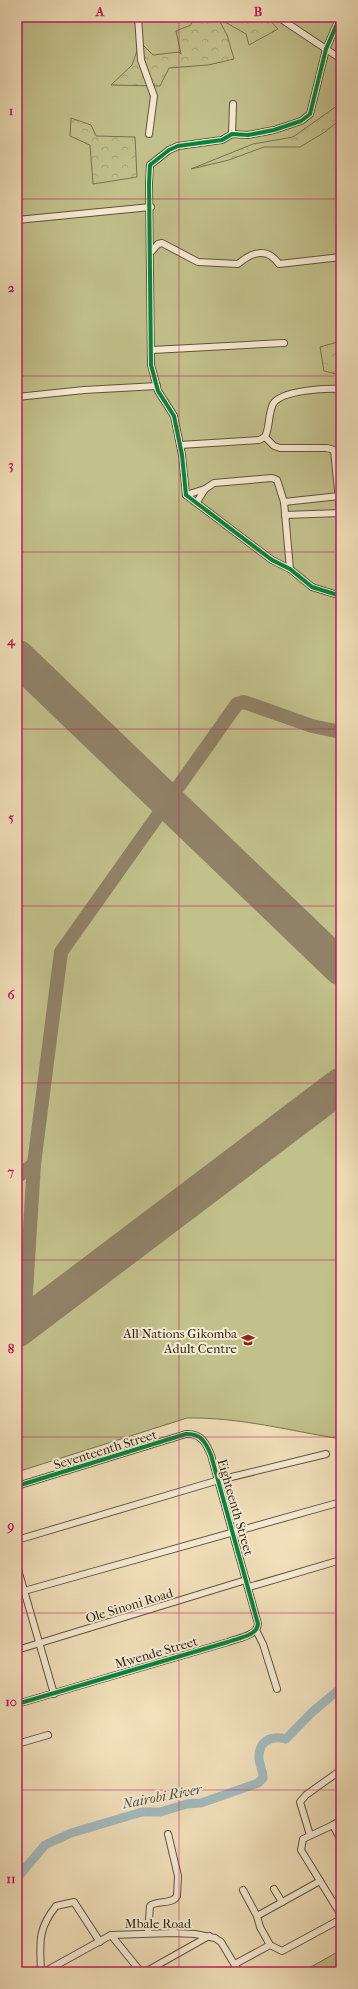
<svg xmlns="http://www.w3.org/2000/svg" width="358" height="1989" viewBox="0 0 358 1989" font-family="'IM FELL French Canon',serif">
<defs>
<pattern id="forest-crowns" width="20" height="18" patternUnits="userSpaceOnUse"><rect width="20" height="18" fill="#c2c08b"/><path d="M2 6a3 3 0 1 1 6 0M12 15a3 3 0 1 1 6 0" fill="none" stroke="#a7a577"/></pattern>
</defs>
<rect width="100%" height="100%" fill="#f1e0bb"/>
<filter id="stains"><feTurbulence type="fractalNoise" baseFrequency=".005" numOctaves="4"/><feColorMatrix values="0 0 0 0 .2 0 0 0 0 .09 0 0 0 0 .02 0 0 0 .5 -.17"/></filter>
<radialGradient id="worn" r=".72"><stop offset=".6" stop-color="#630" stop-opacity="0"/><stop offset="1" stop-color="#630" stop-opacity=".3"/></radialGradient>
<!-- grass -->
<g fill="#c2c08b" stroke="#78724f">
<path d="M17 17H341V1439C291 1431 239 1417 187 1418L17 1472Z"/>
<path d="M341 1950V1972H302Z"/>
</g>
<!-- forest -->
<g fill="url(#forest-crowns)" stroke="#78724f">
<path d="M193 17H267L278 29 249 45 246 34 218 18 227 35 234 59 208 65 169 68 160 86 111 85 132 65 140 42 153 55 179 52 181 54 176 31 191 25Z"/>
<path d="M341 103V119L325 132 300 147H264L229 160 191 169 253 144 293 137Z"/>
<path d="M71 118 91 125 96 136 135 137 137 177 93 184 90 145 70 136Z"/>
<path d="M341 341V375L324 371 320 347Z"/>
</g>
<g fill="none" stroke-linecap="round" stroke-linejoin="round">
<!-- river -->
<path stroke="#a2babd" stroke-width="9" d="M17 1878 45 1845 71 1833 142 1812H160L187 1804 201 1803 258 1783 263 1778C263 1771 260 1766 259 1759 258 1741 271 1735 286 1739L311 1713 341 1688"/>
<!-- taxiway -->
<g stroke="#908267" stroke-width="14">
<path d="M17 1177 34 1164"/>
<path d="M24 1324 34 1164 61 952 237 704 244 702 312 726 341 732"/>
</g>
<!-- runway -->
<g stroke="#908267" stroke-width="35">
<path d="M17 657 341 968"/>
<path d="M17 1330 341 1085"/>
</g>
<!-- minor casing -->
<g stroke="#60523d" stroke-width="8">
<g id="minor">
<path d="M138 17 141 60 154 96 149 134"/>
<path d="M278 17 341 59"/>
<path d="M340 17 326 49 310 114 301 121 274 130 248 135 232 134 222 140 178 146 169 150 150 165 149 183 151 365 158 391 174 416 182 455 186 495 272 560 290 569 312 587 341 596"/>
<path d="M232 134 233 104"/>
<path d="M17 220 151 207"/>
<path d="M151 252 158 244 162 243 198 262 238 264C252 252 267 247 279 264L341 257"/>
<path d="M152 350 284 343"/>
<path d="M17 397 84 390 157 386"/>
<path d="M265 437 274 446 280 448H327L334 450 341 521"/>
<path d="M180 445 259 440 265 437C270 427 268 414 273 404 281 390 327 388 341 389"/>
<path d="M186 495 205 489"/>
<path d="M197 502 205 489 214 483 272 478 277 480 284 502 290 569"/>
<path d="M284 502 339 496"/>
<path d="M285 515 340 513"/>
<path d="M17 1486 186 1434C201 1433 206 1443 211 1455L258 1624C257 1636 238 1638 228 1642L17 1704"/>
<path d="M17 1540 219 1480 326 1454"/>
<path d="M17 1566 54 1694"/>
<path d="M249 1587 341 1560"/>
<path d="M17 1593 341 1502"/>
<path d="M256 1630 263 1644 277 1689"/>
<path d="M17 1650 246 1580"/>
<path d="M17 1744 48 1735"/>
<path d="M341 1820 333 1825 341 1841"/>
<path d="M333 1825 303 1839 301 1850 341 1915"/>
<path d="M310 1835 300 1802 306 1795 341 1770"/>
<path d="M320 1881 257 1916 260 1927 270 1945 282 1951 341 1919"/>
<path d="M274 1889 282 1902"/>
<path d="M243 1890 257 1916"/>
<path d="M148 1933 150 1906C157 1900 172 1905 177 1896L178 1876 168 1834"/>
<path d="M111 1935 141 1972"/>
<path d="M235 1964 270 1945"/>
<path d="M41 1972C40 1943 37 1930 56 1906L74 1902 100 1942"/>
<path d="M44 1972 111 1935 173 1933 195 1934 215 1938 221 1942 239 1972"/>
<path d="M145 1972 209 1936"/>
</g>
</g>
<!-- minor -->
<use href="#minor" stroke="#f6ebd3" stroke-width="6"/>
<!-- cycleway casing -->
<g stroke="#f6ebd3" stroke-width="6">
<g id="cycleway">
<path d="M340 17 326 49 310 114 301 121 274 130 248 135 232 134 222 140 178 146 169 150 150 165 149 183 151 365 158 391 174 416 182 455 186 495 272 560 290 569 312 587 341 596"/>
<path d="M17 1486 186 1434C201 1433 206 1443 211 1455L258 1624C257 1636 238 1638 228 1642L17 1704"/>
</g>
</g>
<!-- cycleway -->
<use href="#cycleway" stroke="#00873e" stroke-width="4"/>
</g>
<!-- grid -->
<path fill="none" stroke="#c2185b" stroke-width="1" stroke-opacity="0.55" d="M179 17V1972M17 199H341M17 376H341M17 552H341M17 729H341M17 906H341M17 1083H341M17 1260H341M17 1437H341M17 1613H341M17 1790H341"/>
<!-- icons -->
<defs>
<g id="school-bare" transform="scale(1.08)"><path d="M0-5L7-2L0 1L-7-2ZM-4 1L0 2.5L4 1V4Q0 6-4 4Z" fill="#8f2418" stroke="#f6ebd3" stroke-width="2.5" paint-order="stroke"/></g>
</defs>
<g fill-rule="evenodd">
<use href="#school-bare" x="248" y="1340"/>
</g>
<g text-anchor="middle" stroke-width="4" stroke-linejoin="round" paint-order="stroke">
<!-- poi labels -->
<g font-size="13" fill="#2f2313" stroke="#f6ebd3" text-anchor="end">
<text x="237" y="1338">All Nations Gikomba<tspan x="237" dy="15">Adult Centre</tspan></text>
</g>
<!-- street labels -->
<g font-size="13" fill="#2f2313" stroke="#f6ebd3">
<text transform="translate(105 1449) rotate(-17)" y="5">Seventeenth Street</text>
<text transform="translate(236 1507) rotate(74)" y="5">Eighteenth Street</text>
<text transform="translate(129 1605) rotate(-17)" y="5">Ole Sinoni Road</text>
<text transform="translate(156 1652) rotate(-16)" y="5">Mwende Street</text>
<text x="158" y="1928">Mbale Road</text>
</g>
<!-- water labels -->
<g font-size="14" font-style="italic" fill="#525046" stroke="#f6ebd3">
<text transform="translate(162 1796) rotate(-11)" y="5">Nairobi River</text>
</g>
</g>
<!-- margin -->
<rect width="358" height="1989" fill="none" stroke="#f1e0bb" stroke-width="44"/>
<rect x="22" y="22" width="314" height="1945" fill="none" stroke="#c2185b" stroke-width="1.5"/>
<g font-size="13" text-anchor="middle" font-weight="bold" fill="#c2185b">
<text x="100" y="16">A</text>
<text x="258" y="16">B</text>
<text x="11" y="115">1</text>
<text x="11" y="292">2</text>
<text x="11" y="469">3</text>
<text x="11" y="645">4</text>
<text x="11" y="822">5</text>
<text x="11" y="999">6</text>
<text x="11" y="1176">7</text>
<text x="11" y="1353">8</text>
<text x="11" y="1530">9</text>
<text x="11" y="1706">10</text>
<text x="11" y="1883">11</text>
</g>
<rect width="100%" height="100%" filter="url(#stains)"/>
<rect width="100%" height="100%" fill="url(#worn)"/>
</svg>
